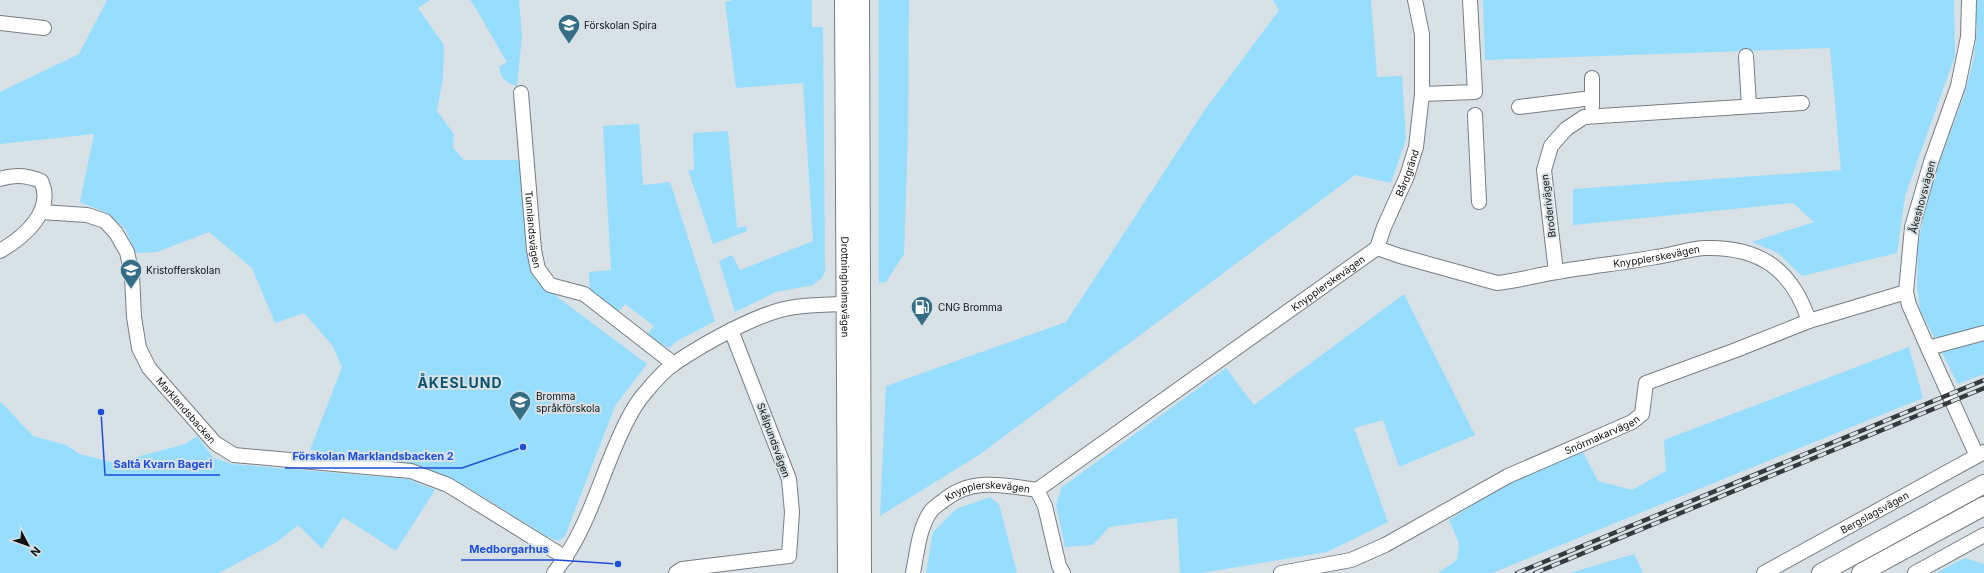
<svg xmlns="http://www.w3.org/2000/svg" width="1984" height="573" viewBox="0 0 1984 573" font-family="Inter,sans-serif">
<rect width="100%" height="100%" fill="#d8e1e5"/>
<!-- green -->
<g fill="#96ddff">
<path d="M107 0H430L418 8 444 45 443 78 437 111 454 134 453 148 464 160H520L521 193 536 281 647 364 615 406 565 536 559 541 548 537 467 487 412 465 310 450 342 367 332 345 304 313 275 323 252 268 209 232 157 252 136 253 125 229 107 213 80 202 94 134 0 144V92L79 54Z"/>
<path d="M470 0H519L522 36 517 86C506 83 501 79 499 67L507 62C494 42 484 20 470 0Z"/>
<path d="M734 0H812V27H823L825 272 822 278 813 285 776 292 735 312 719 261 732 255 740 270 813 241 803 83 736 88 725 2Z"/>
<path d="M879 0H909L908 133 904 254 886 282 879 283Z"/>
<path d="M1273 0H1371L1377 77 1402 76 1406 139 1391 183 1355 175 979 455 880 516 886 386 1066 322 1204 111 1279 10Z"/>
<path d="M1483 0H1954L1955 56 1905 196 1897 253 1802 276 1778 253 1752 242 1814 222 1793 203 1573 225V189L1841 170 1830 48 1485 60Z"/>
<path d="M1975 0H1984V374L1958 384 1920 310 1917 287 1918 245 1927 196 1964 96 1974 58 1977 29Z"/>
<path d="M639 124 643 185 670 182 715 321 677 341 669 348 647 335 654 326 625 304 618 312 590 290 589 272 611 270 603 126Z"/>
<path d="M728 131 737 228 746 226 747 231 713 244 688 170H694L693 133Z"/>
<path d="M1404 294 1475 435 1399 467 1383 420 1354 428 1388 522 1327 552 1201 573H1180L1177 518 1109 527 1093 545 1065 547 1056 505 1062 487 1226 368 1254 405Z"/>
<path d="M1909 347 1923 398 1492 573H1438L1457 560 1459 543 1449 520 1510 481 1582 450 1598 481 1632 490 1666 471 1664 440Z"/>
<path d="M0 401 33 436 66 445 80 454 114 463 185 444 197 436 214 458 232 464 408 479 435 490 396 551 343 517 322 549 298 525 277 542 219 573H0Z"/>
<path d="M990 497 999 504 1017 573H926L933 532 956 509Z"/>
<path d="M1634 554 1643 573H1570Z"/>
<path d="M1965 558 1984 564V573H1936Z"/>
</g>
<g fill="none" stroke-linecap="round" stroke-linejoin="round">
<!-- minor casing -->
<g stroke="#767e83" stroke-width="16">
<g id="minor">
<path d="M1969 0 1968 37 1958 86 1931 162 1912 227 1906 292 1909 305 1928 348 1977 456"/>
<path d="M0 23 44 28"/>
<path d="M1746 56 1749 106"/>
<path id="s1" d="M521 93 534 250 538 269 550 285 584 294 674 364"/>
<path d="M1422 94 1475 92 1470 0"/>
<path d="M1592 106V78"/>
<path d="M1519 107 1592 98"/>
<path d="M1475 115 1479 202"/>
<path d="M0 179C14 174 27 175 41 181 55 211 24 237 0 251"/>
<path id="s2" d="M41 212 87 215 105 221 116 233 127 252 132 275 134 317 139 348 149 368 215 443 234 455 411 471 448 485 566 558"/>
<path id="s3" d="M1377 248 1384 227 1407 176 1416 147 1422 94V34L1415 0"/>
<path d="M1556 272 1544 170 1551 146 1566 129 1584 117 1802 103"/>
<path d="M1928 348 1984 333"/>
<path d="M1037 490 1045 506 1059 566 1063 573"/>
<path d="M554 573C587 531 597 487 618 440 624 426 635 404 645 393 653 383 665 370 675 363 705 343 761 311 795 307 815 304 836 305 856 303"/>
<path d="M676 573 682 569 789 556 792 512 789 479 731 330"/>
<path id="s4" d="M913 573C917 553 919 527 931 511 934 507 939 504 943 501 971 477 1004 485 1037 490L1377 248 1400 256 1497 283C1517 281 1537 275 1557 272 1590 266 1623 263 1656 257 1672 255 1688 249 1704 248 1759 246 1792 269 1809 321"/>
<path id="s5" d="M1281 573 1351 560 1385 545 1508 476 1632 422 1642 414 1646 383 1736 350 1809 321 1906 292"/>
<path id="s6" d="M1764 573 1984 452"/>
<path d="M1915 573 1984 535"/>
</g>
</g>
<!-- major casing -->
<g stroke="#767e83" stroke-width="20">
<g id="major">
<path id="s7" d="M844 0 847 573"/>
<path d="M860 0 862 573"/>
<path d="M1821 573 1984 484"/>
<path d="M1861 573 1984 506"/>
</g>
</g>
<!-- minor -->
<use href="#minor" stroke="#fff" stroke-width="14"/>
<!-- major -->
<use href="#major" stroke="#fff" stroke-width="18"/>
<!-- rail casing -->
<g stroke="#363a3c" stroke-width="4.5">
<g id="rail">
<path d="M1517 573 1984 380"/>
<path d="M1535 573 1984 388"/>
</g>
</g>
<!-- rail -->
<use href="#rail" stroke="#d8e1e5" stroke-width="3" stroke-dasharray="9" stroke-linecap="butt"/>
</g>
<!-- icons -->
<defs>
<g id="school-pin" transform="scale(1.15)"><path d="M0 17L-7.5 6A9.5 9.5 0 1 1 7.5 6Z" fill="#336d86" stroke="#d8e1e5"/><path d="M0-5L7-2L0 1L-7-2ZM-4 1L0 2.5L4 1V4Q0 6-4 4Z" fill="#fff"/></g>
<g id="fuel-pin" transform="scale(1.15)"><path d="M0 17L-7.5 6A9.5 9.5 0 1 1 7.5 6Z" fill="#336d86" stroke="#d8e1e5"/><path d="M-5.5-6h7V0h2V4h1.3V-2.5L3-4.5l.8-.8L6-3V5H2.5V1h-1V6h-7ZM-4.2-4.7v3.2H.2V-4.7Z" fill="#fff"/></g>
</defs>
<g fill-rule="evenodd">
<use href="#school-pin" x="569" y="25"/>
<use href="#school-pin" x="131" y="270"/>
<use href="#fuel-pin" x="922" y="307"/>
<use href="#school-pin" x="520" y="402"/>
</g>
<g text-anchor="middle" stroke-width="4" stroke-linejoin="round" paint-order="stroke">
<!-- poi labels -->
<g font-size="10" fill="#0f1213" stroke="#d8e1e5" text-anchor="start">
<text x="584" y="29">Förskolan Spira</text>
<text x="146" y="274">Kristofferskolan</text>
<text x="938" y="311">CNG Bromma</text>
<text x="536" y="400">Bromma<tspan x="536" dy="12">språkförskola</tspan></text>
</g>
<!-- street labels -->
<g font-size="10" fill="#0f1213" stroke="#d8e1e5">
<text dy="4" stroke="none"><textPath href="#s3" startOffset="81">Bårdgränd</textPath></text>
<text transform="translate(1922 197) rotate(-75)" y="4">Åkeshovsvägen</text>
<text transform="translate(1548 206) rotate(-97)" y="4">Broderivägen</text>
<text dy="4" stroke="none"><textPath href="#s1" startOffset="137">Tunnlandsvägen</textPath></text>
<text dy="4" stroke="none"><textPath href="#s4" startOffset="883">Knypplerskevägen</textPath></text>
<text dy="4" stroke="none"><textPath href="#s4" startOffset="536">Knypplerskevägen</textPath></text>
<text dy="4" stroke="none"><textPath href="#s7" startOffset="287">Drottningholmsvägen</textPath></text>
<text dy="4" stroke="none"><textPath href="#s2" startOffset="279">Marklandsbacken</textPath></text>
<text dy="4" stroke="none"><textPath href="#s5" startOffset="352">Snörmakarvägen</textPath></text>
<text transform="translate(774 440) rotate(70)" y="4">Skålpundsvägen</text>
<text dy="4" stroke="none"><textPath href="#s4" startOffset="128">Knypplerskevägen</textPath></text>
<text dy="4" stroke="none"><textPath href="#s6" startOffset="126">Bergslagsvägen</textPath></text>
</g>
<!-- district labels -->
<g font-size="14" font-weight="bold" letter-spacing="1" fill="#05536e" stroke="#d8e1e5">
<text x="460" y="388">ÅKESLUND</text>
</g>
</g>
<!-- callouts -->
<path fill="none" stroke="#1d4ed8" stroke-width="1.5" d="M523 447L462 468H285M101 412L105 475H220M618 564L557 560H461"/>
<g fill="#1d4ed8" stroke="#d8e1e5" stroke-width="1.5">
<circle cx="523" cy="447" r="4"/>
<circle cx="101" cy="412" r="4"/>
<circle cx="618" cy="564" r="4"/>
</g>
<g font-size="11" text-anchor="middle" font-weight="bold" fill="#1d4ed8" stroke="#d8e1e5" stroke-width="4" stroke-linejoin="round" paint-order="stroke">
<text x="373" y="460">Förskolan Marklandsbacken 2</text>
<text x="163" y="468">Saltå Kvarn Bageri</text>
<text x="509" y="553">Medborgarhus</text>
</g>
<!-- north arrow -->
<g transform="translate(28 545) rotate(131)" stroke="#d8e1e5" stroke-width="3" paint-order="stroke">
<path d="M0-3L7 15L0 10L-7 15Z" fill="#0f1213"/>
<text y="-6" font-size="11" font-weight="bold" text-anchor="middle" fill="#0f1213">N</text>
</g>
</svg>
